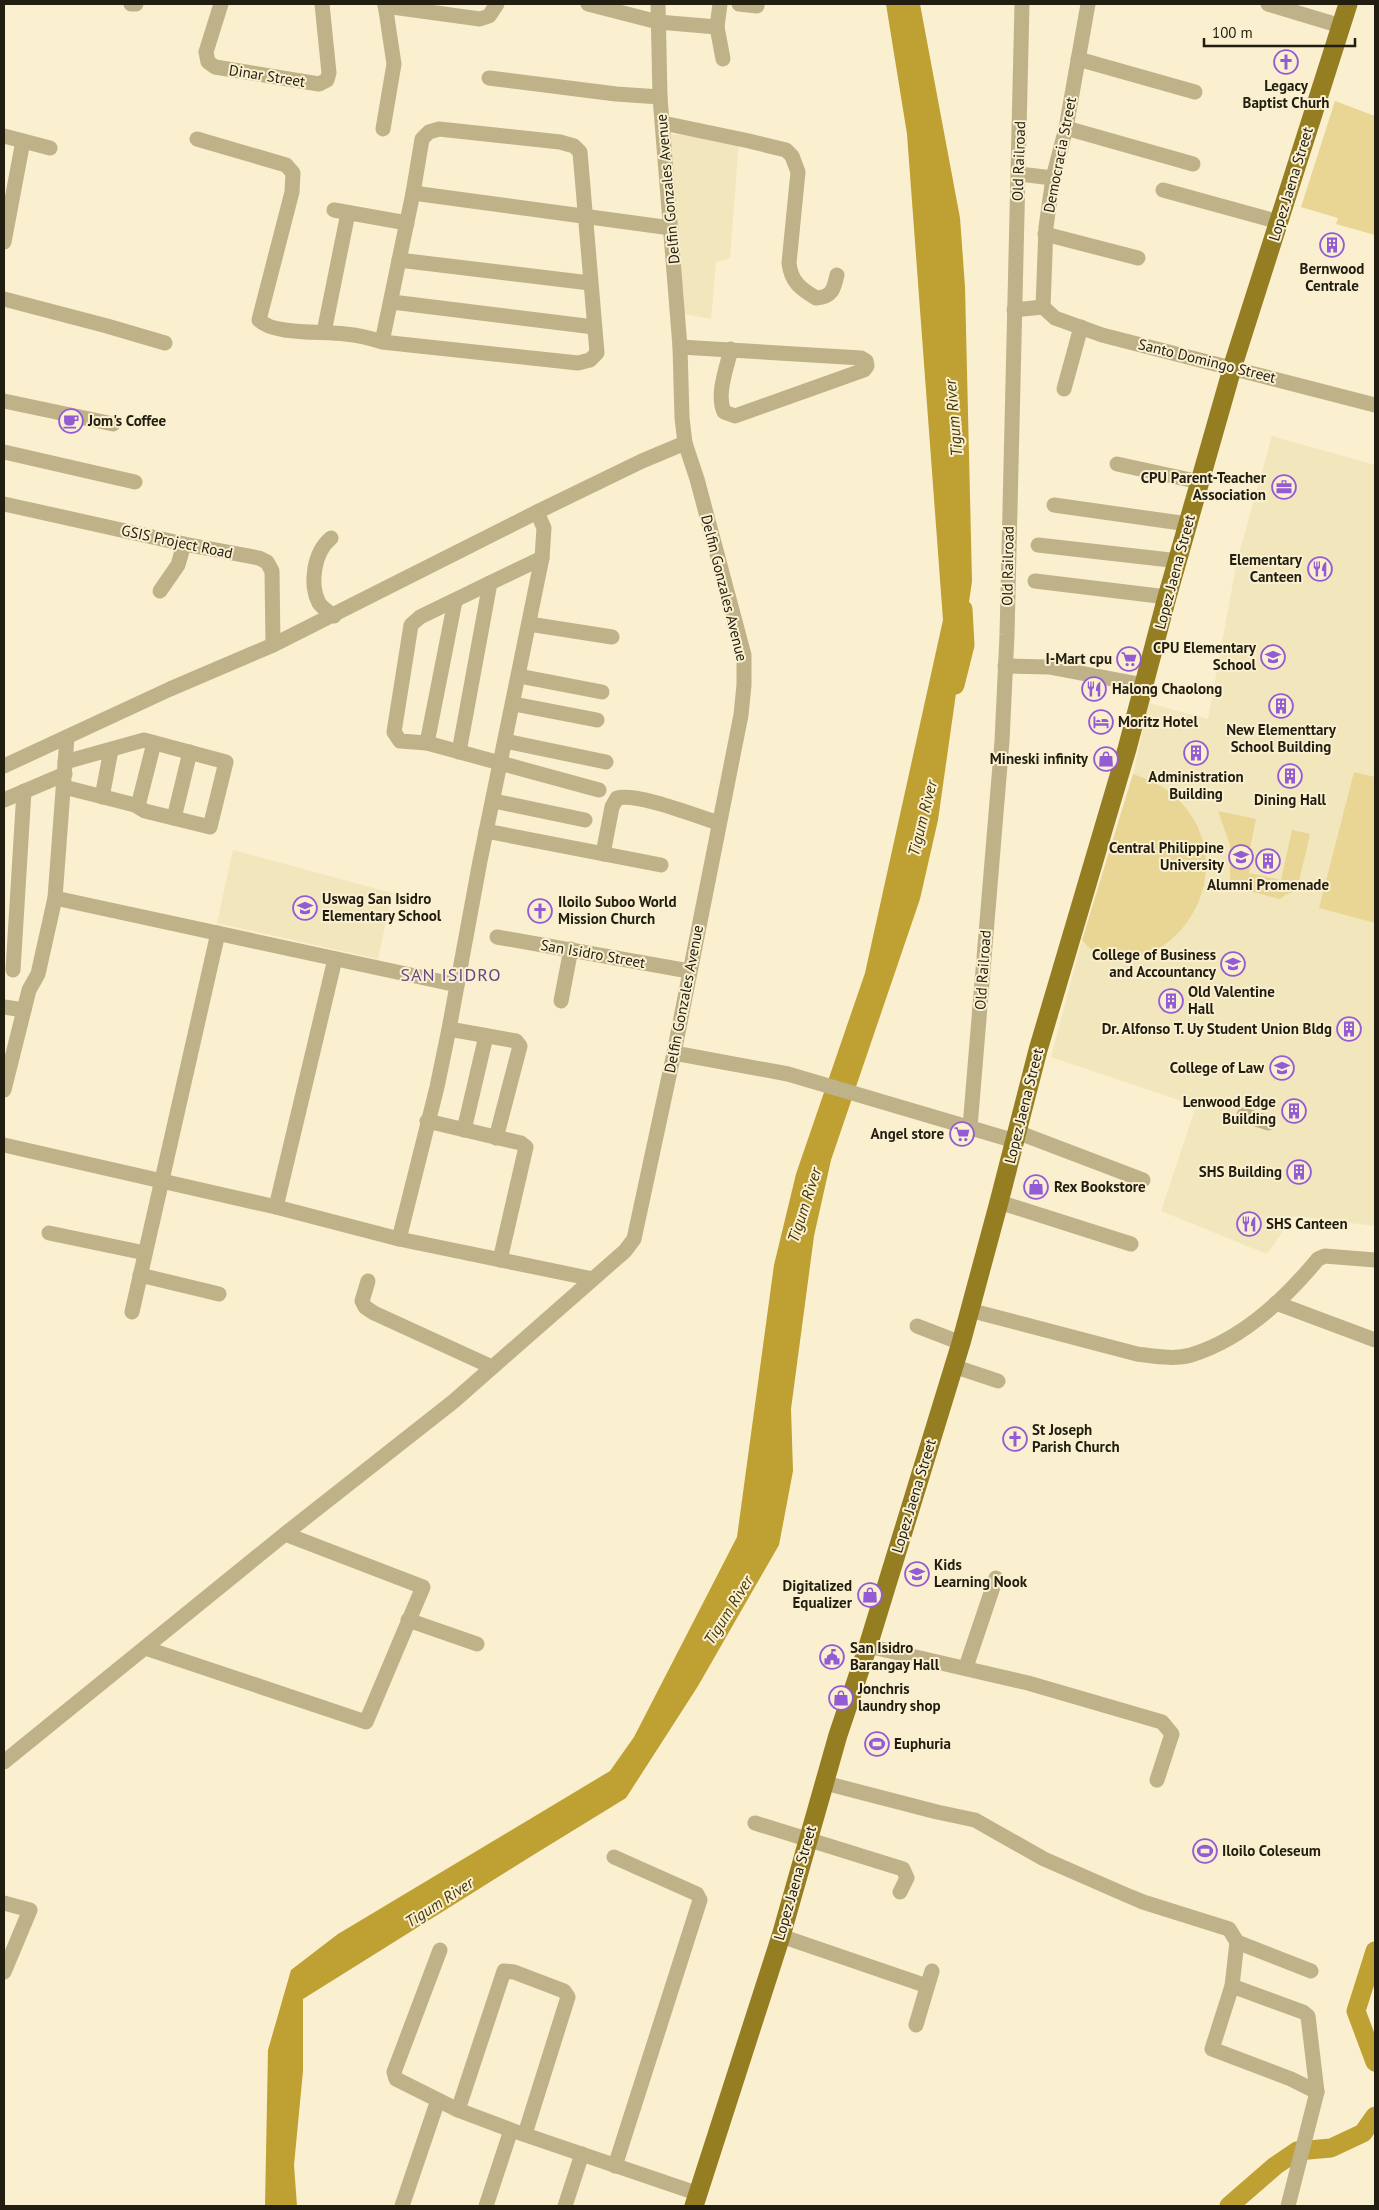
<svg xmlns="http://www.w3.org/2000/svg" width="1379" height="2210" viewBox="0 0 1379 2210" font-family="'PT Sans',sans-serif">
<rect width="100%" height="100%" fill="#faefce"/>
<!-- built -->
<g fill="#f2e6bc">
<path d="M669 134 739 140 730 258 716 262 711 319 679 313Z"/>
<path d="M1272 436 1375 465V1226L1294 1216 1267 1254 1161 1211 1196 1106 1051 1057 1079 951 1133 774 1149 703 1208 719 1237 561Z"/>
<path d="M233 850 392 893 378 959 217 923Z"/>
</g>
<!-- green -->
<g fill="#e9d594">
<path d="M1335 101 1375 116V235L1336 224 1338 218 1301 207Z"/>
<path d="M1354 772 1375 777V923L1319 908Z"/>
<path d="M1133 774C1148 779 1162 785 1173 795 1230 843 1209 931 1142 957 1133 960 1118 964 1109 961 1097 958 1090 948 1082 940Z"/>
<path d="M1218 811 1256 819 1250 848 1253 849 1249 873 1281 880 1292 830 1310 834 1297 890 1285 895 1280 899 1230 886V845Z"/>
</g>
<!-- water -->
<path fill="#bfa032" d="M886 4H920L960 218 965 287 972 581 938 820 920 899 831 1160 814 1236 791 1409 793 1471 779 1545 698 1686 626 1798 530 1857 303 1999V2071L294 2165 297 2206H265L268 2050 291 1970 338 1934 610 1771 634 1737 737 1537 774 1265 796 1174 865 973 943 620 907 134Z"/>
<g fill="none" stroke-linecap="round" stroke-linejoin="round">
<!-- river -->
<g stroke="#bfa032" stroke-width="19">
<path d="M955 685 965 645 963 609"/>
<path d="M1375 1951 1356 2011 1375 2062"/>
<path d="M1229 2206 1275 2166 1297 2151 1331 2148 1363 2133 1375 2116"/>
</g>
<!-- minor -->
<g stroke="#bfb288" stroke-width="15">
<path d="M131 4H136"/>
<path d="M221 4 206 52 208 62 215 67 319 84 327 80 329 73 322 4"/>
<path d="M588 4 658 22 717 27 720 4"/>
<path d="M739 4 757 6"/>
<path d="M1268 4 1341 26"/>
<path d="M385 6 480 19 489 16 497 4"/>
<path d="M717 27 723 59"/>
<path d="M1078 59 1195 92"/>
<path d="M489 78 616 94 660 97"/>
<path d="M663 123 749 141 786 150 792 156 798 172 789 263C791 282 801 289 816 298 832 297 834 289 837 275"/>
<path d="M1066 128 1193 164"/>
<path d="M383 129 394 64 385 4"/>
<path d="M4 136 50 148"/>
<path d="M197 139 286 165 293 173 292 192 259 320C273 335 322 331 345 334 358 335 370 338 382 342L413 193 422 139 429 132 439 129 560 142 574 146 580 152 597 353 590 360 578 363 382 342"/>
<path d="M1019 174 1053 178"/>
<path d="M1163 190 1279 222"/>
<path d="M413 193 671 228"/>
<path d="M334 210 407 223"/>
<path d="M1045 234 1138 258"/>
<path d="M4 242 23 141"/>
<path d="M399 260 590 283"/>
<path d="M4 299 107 326 165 343"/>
<path d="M392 302 594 327"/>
<path d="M1043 307 1055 318 1102 335 1375 405"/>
<path d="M1043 307 1046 227 1053 178 1066 128 1088 4"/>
<path d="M1014 310 1043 307"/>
<path d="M324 332 348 213"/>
<path d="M680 347 861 358 866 361 867 366 864 370 735 416 724 412C716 394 727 367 731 349"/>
<path d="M1064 389 1081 327"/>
<path d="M4 401 113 424"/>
<path d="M4 452 135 482"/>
<path d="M1117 464 1200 482"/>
<path d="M4 504 184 544 259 558 267 562 272 571 273 645"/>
<path d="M1054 505 1188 524"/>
<path d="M331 538C314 552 309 584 319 603 322 608 329 612 334 616"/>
<path d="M1038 545 1179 561"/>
<path d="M1035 581 1167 597"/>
<path d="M160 591 178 565 184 544"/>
<path d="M455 601 427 743 599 790"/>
<path d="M529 624 612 637"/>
<path d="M1005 666 1049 667 1144 685"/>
<path d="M519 676 602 692"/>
<path d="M514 704 597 720"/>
<path d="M505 741 606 762"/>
<path d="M427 743 400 741 394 732 411 625 420 617 490 583"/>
<path d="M459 752 490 583 542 558"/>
<path d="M4 766 170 689 273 645 537 512 642 461 685 443"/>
<path d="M64 787 135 805 145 811 210 827 226 762 144 740 65 762"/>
<path d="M102 797 111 750"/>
<path d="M4 800 65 774"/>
<path d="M494 801 585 820"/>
<path d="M138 806 154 743"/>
<path d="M174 818 190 752"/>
<path d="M486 831 661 865"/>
<path d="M603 854 612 807 617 798C639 793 696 816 719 823"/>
<path d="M55 898 457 985"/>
<path d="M497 937 689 971"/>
<path d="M13 970 24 791"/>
<path d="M561 1001 571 949"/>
<path d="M4 1007 24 1010"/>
<path d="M449 1029 516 1041 520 1046 496 1138"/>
<path d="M674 1053 788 1074 1015 1141"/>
<path d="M4 1090 29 990 38 974 55 898 67 737"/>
<path d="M1244 1115 1268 1123"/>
<path d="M427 1121 521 1143 526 1147 500 1260"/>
<path d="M970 1127 1002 741 1007 635 1022 4"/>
<path d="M464 1130 486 1036"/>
<path d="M1017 1132 1143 1180"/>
<path d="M4 1145 276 1207 399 1239 593 1279"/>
<path d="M999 1202 1131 1244"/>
<path d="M276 1207 335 959"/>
<path d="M49 1233 145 1253"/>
<path d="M399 1239 437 1087 449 1029 480 861 542 558 544 528 537 512"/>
<path d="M140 1275 219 1294"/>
<path d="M368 1281 362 1301 365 1307 374 1313 492 1367"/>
<path d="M1276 1303 1375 1340"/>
<path d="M969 1310 1137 1354C1154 1356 1174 1360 1191 1355 1241 1340 1285 1299 1318 1259L1325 1256 1375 1260"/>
<path d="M132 1312 218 933"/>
<path d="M917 1326 961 1343"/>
<path d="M953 1366 998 1381"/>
<path d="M408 1620 477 1644"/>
<path d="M868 1646 1028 1683 1162 1722 1172 1734 1157 1780"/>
<path d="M145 1648 366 1722 423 1587 285 1534"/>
<path d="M966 1667 996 1578"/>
<path d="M4 1762 285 1534 454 1401 593 1279 625 1251 634 1239 674 1053 741 715 744 685V655L697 479 685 443 682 418 680 347 660 97 658 4"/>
<path d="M825 1783 937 1812 975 1820 1044 1859 1124 1894 1143 1902 1229 1929 1237 1942 1232 1986 1212 2049 1291 2079 1317 2092"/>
<path d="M755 1823 903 1869 907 1878 900 1892"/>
<path d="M614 1857 697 1894 700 1900 615 2166"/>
<path d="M4 1903 30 1910 4 1972"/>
<path d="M781 1936 927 1986"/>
<path d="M1237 1942 1311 1971"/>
<path d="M440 1950 394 2072 396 2079 458 2110 511 2130 699 2194"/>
<path d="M1232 1986 1303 2012 1308 2016 1317 2092 1288 2206"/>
<path d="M916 2025 932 1971"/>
<path d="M458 2110 504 1971 514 1972 564 1991 568 1997 525 2134"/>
<path d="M402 2206 438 2100"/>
<path d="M486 2206 511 2130"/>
<path d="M565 2206 582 2154"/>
</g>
<!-- major -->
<path stroke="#957d22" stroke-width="19" d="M694 2206 781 1936 838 1735 868 1646 961 1343 999 1202 1038 1050 1127 749 1167 597 1234 362 1348 4"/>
</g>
<!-- icons -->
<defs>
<g id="church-ring" transform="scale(1.25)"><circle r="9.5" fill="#faefce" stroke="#945cd4" stroke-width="1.5"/><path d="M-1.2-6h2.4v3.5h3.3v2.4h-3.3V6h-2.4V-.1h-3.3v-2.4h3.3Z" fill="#945cd4"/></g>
<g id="building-ring" transform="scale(1.25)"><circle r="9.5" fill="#faefce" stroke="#945cd4" stroke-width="1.5"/><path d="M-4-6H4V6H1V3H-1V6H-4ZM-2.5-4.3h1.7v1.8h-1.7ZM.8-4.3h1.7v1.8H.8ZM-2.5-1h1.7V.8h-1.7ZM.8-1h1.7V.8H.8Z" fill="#945cd4"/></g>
<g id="cafe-ring" transform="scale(1.25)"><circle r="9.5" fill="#faefce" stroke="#945cd4" stroke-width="1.5"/><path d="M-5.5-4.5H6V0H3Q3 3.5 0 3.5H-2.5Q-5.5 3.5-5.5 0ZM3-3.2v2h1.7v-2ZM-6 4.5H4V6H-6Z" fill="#945cd4"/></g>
<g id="office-ring" transform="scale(1.25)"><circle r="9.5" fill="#faefce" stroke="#945cd4" stroke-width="1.5"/><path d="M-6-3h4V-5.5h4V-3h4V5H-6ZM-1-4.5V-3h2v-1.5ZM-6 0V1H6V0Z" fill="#945cd4"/></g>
<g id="restaurant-ring" transform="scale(1.25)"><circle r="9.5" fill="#faefce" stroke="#945cd4" stroke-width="1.5"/><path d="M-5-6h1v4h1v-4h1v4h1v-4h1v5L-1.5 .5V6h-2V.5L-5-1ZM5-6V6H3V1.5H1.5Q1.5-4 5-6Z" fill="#945cd4"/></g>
<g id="school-ring" transform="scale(1.25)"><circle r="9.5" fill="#faefce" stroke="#945cd4" stroke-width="1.5"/><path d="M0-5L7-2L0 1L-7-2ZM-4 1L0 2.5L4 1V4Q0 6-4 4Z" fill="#945cd4"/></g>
<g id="supermarket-ring" transform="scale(1.25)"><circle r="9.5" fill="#faefce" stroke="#945cd4" stroke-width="1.5"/><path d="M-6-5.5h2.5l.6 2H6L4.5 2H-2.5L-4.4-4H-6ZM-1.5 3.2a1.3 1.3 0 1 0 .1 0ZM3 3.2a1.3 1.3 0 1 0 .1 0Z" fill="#945cd4"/></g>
<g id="hotel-ring" transform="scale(1.25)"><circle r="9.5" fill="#faefce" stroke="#945cd4" stroke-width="1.5"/><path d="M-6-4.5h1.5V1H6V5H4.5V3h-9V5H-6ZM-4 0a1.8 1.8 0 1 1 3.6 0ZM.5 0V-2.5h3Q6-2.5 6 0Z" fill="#945cd4"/></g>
<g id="shop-ring" transform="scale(1.25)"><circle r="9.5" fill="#faefce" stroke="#945cd4" stroke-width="1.5"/><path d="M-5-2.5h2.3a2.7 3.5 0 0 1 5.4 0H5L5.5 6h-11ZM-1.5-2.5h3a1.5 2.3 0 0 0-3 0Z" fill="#945cd4"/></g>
<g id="university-ring" transform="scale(1.25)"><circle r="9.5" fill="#faefce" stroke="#945cd4" stroke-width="1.5"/><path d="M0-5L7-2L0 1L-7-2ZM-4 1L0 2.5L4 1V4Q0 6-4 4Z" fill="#945cd4"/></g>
<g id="civic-ring" transform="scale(1.25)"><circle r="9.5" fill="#faefce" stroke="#945cd4" stroke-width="1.5"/><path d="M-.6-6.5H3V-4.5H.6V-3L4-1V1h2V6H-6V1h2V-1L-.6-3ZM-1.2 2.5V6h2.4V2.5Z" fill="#945cd4"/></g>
<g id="stadium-ring" transform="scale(1.25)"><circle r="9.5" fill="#faefce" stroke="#945cd4" stroke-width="1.5"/><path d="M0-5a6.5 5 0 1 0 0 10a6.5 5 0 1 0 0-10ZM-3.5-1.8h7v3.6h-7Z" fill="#945cd4"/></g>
</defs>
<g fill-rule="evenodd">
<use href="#church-ring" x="1286" y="62"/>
<use href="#building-ring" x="1332" y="245"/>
<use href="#cafe-ring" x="71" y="421"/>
<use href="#office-ring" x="1284" y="487"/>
<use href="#restaurant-ring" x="1320" y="569"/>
<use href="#school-ring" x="1273" y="657"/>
<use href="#supermarket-ring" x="1129" y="659"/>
<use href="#restaurant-ring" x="1094" y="689"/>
<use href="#building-ring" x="1281" y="706"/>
<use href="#hotel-ring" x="1101" y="722"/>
<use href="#building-ring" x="1196" y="753"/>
<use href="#shop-ring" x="1106" y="759"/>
<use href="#building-ring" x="1290" y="776"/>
<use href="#university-ring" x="1241" y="857"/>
<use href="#building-ring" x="1268" y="861"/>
<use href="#school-ring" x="305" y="908"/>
<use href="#church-ring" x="540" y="911"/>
<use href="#university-ring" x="1233" y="964"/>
<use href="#building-ring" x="1171" y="1001"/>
<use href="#building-ring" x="1349" y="1029"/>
<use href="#university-ring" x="1282" y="1068"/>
<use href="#building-ring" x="1294" y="1111"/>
<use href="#supermarket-ring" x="962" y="1134"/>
<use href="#building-ring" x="1299" y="1172"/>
<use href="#shop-ring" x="1036" y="1187"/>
<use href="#restaurant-ring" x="1249" y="1224"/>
<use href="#church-ring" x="1015" y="1439"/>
<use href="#school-ring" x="917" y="1574"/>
<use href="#shop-ring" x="870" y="1595"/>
<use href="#civic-ring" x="832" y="1657"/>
<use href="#shop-ring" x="841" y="1698"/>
<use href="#stadium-ring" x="877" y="1744"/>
<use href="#stadium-ring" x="1205" y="1851"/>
</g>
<g text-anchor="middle" stroke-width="4" stroke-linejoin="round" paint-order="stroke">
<!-- street labels -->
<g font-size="15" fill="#211e11" stroke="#faefce">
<text transform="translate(267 76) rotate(9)" y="5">Dinar Street</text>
<text transform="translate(1060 155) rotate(-79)" y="5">Democracia Street</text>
<text transform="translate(1019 161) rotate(-88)" y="5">Old Railroad</text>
<text transform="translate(1291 184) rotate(-73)" y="5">Lopez Jaena Street</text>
<text transform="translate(668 189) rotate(-95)" y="5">Delfin Gonzales Avenue</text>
<text transform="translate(1207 361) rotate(14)" y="5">Santo Domingo Street</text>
<text transform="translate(177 542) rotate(12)" y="5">GSIS Project Road</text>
<text transform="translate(1008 566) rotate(-89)" y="5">Old Railroad</text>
<text transform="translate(1175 572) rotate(-75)" y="5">Lopez Jaena Street</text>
<text transform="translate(724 588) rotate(76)" y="5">Delfin Gonzales Avenue</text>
<text transform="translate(593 954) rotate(10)" y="5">San Isidro Street</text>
<text transform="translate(983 970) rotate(-86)" y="5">Old Railroad</text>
<text transform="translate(684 999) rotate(-79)" y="5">Delfin Gonzales Avenue</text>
<text transform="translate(1024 1106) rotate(-76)" y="5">Lopez Jaena Street</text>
<text transform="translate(914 1496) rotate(-73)" y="5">Lopez Jaena Street</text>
<text transform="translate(795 1883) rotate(-74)" y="5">Lopez Jaena Street</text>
</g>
<!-- poi labels -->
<g font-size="15" font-weight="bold" fill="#211e11" stroke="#faefce" text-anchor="start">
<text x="1286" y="91" text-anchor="middle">Legacy<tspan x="1286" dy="17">Baptist Churh</tspan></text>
<text x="1332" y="274" text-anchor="middle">Bernwood<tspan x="1332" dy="17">Centrale</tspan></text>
<text x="88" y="426">Jom's Coffee</text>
<text x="1266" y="483" text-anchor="end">CPU Parent-Teacher<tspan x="1266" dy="17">Association</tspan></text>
<text x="1302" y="565" text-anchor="end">Elementary<tspan x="1302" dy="17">Canteen</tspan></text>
<text x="1256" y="653" text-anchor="end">CPU Elementary<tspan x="1256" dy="17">School</tspan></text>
<text x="1112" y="664" text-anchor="end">I-Mart cpu</text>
<text x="1112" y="694">Halong Chaolong</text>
<text x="1118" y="727">Moritz Hotel</text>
<text x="1281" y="735" text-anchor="middle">New Elementtary<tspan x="1281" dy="17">School Building</tspan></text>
<text x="1088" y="764" text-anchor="end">Mineski infinity</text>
<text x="1196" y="782" text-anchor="middle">Administration<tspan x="1196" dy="17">Building</tspan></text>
<text x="1290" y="805" text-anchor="middle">Dining Hall</text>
<text x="1224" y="853" text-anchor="end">Central Philippine<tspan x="1224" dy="17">University</tspan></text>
<text x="1268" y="890" text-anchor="middle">Alumni Promenade</text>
<text x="322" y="904">Uswag San Isidro<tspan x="322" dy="17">Elementary School</tspan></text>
<text x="558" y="907">Iloilo Suboo World<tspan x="558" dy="17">Mission Church</tspan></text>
<text x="1216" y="960" text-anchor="end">College of Business<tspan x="1216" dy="17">and Accountancy</tspan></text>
<text x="1188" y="997">Old Valentine<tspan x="1188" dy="17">Hall</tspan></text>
<text x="1332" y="1034" text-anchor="end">Dr. Alfonso T. Uy Student Union Bldg</text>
<text x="1264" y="1073" text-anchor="end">College of Law</text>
<text x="1276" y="1107" text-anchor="end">Lenwood Edge<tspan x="1276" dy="17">Building</tspan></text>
<text x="944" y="1139" text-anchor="end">Angel store</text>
<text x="1282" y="1177" text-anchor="end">SHS Building</text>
<text x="1054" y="1192">Rex Bookstore</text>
<text x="1266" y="1229">SHS Canteen</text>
<text x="1032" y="1435">St Joseph<tspan x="1032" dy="17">Parish Church</tspan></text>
<text x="934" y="1570">Kids<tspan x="934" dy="17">Learning Nook</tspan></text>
<text x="852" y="1591" text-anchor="end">Digitalized<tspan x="852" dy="17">Equalizer</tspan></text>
<text x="850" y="1653">San Isidro<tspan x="850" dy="17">Barangay Hall</tspan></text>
<text x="858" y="1694">Jonchris<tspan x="858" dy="17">laundry shop</tspan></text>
<text x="894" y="1749">Euphuria</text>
<text x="1222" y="1856">Iloilo Coleseum</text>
</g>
<!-- water labels -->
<g font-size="16" font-style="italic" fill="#433708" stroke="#faefce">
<text transform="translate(953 418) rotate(-95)" y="6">Tigum River</text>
<text transform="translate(922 818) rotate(-76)" y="6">Tigum River</text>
<text transform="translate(804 1205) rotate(-72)" y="6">Tigum River</text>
<text transform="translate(728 1610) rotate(-58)" y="6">Tigum River</text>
<text transform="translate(439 1902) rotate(-33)" y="6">Tigum River</text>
</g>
<!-- quarter labels -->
<g font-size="18" letter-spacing="1" fill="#624884" stroke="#faefce">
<text x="451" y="981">SAN ISIDRO</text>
</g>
</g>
<!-- border -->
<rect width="1379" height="2210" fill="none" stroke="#211e11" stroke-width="10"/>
<!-- scale -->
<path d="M1204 38v8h151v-8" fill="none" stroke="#211e11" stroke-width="2.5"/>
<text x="1212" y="38" font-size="15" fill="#211e11" stroke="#faefce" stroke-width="4" paint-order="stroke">100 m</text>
</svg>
